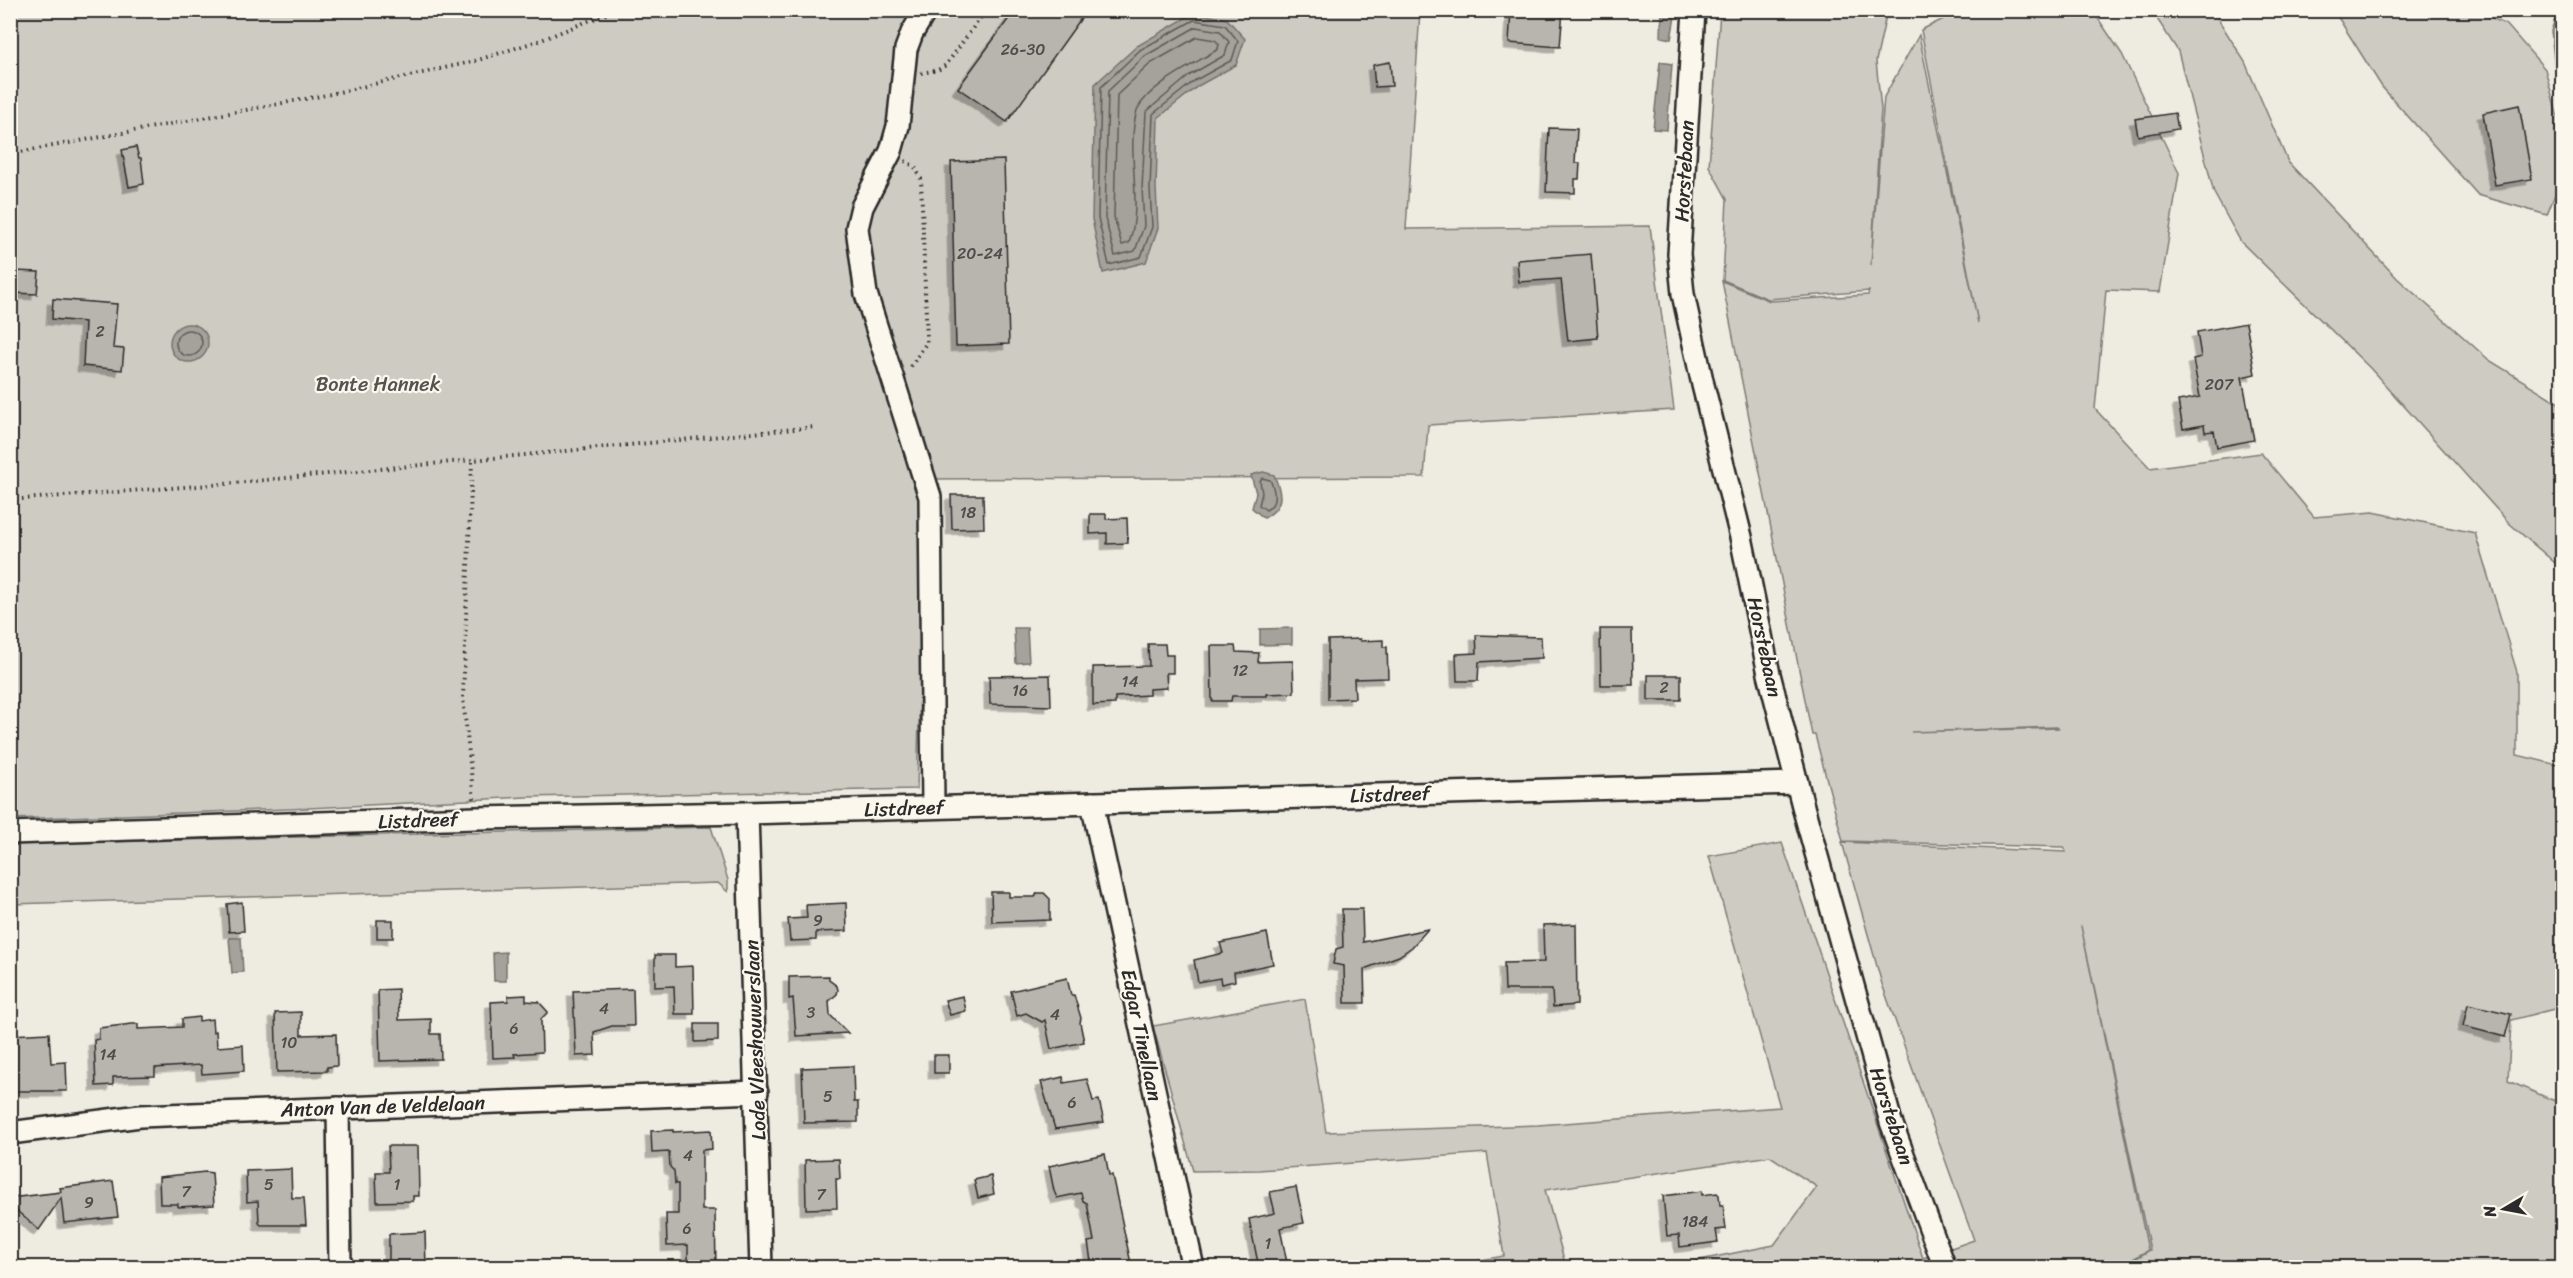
<svg xmlns="http://www.w3.org/2000/svg" width="2573" height="1278" viewBox="0 0 2573 1278" font-family="Sriracha,sans-serif">
<defs>
<filter id="shadow"><feDropShadow dx="-5.5" dy="5.5" stdDeviation="0" flood-color="#0004"/></filter>
</defs>
<rect width="100%" height="100%" fill="#eeebe0"/>
<filter id="ink" filterUnits="userSpaceOnUse"><feTurbulence type="fractalNoise" baseFrequency=".0167" numOctaves="2"/><feDisplacementMap in="SourceGraphic" scale="12" xChannelSelector="R" yChannelSelector="G"/><feConvolveMatrix kernelMatrix="1 2 1 2 8 2 1 2 1" color-interpolation-filters="sRGB"/></filter>
<g filter="url(#ink)">
<!-- green -->
<g fill="#cecbc2" stroke="#7c7b76" stroke-width="1.5" fill-rule="evenodd">
<path d="M10 11H1420L1406 229 1650 226 1674 410 1428 425 1424 477 926 479 917 789 526 797 289 809 11 819Z"/>
<path d="M1720 11H1887L1876 61 1881 109 1871 265 1884 97 1919 35 1978 323 1921 30 1960 11H2093L2122 54 2179 173 2160 292 2106 290 2095 409 2150 468 2261 453 2314 517 2373 512 2475 533 2517 672V755L2562 766V1007L2511 1020 2508 1081 2562 1104V1267H2122L2150 1250 2081 926 2148 1250 2120 1267H1665L1774 1245 1817 1187 1770 1156 1545 1190 1566 1267H1441L1504 1256 1487 1153 1259 1170 1193 1171 1153 1026 1305 999 1326 1132 1538 1125 1780 1107 1709 856 1782 843 1923 1258 1974 1240 1882 984 1842 842 2066 852 2064 847 1843 841 1815 735H1812L1722 281 1770 301 1868 295 1869 291 1768 299 1723 280 1727 199 1709 166ZM2057 727 2058 728 1911 732Z"/>
<path d="M2152 11H2213L2245 62 2288 162 2397 278 2489 360 2562 405V569L2509 523 2370 368 2241 242 2214 193 2178 51Z"/>
<path d="M2334 11H2477L2507 25 2545 69 2562 133V176L2547 215 2478 195 2382 87Z"/>
<path d="M711 827 728 880V892L718 883 11 904V844Z"/>
</g>
<!-- water -->
<g fill="#a4a29a" stroke="#74726e" stroke-width="1.5">
<path d="M1662 11H1676L1671 39 1661 37Z"/>
<path d="M2558 11H2562V71L2555 68 2551 31Z"/>
<path d="M1194 13 1227 19 1245 39 1236 65 1198 86 1158 118 1156 188 1158 228 1146 262 1103 273 1092 219 1095 84 1137 46Z"/>
<path d="M1660 62 1672 64 1667 130 1653 129Z"/>
<circle cx="189" cy="343" r="19"/>
<path d="M1263 472 1274 475C1282 493 1285 507 1264 518L1252 508 1256 493 1251 475Z"/>
<path d="M1014 628H1027L1029 662 1016 663Z"/>
<path d="M1292 628V644L1260 645V629Z"/>
<path d="M229 938H241L243 972 232 973Z"/>
<path d="M506 952V981H494L493 953Z"/>
</g>
<g fill="none" stroke-linecap="round" stroke-linejoin="round">
<!-- shore -->
<g stroke="#5b5b57" stroke-width="1.5">
<path d="M1194 20 1225 25 1238 41 1232 60 1194 81 1153 114 1150 188 1152 227 1141 257 1109 265 1098 218 1101 87 1140 50Z"/>
<path d="M1196 27 1220 31 1229 42 1225 55 1190 75 1146 112 1142 188 1144 226 1135 251 1115 256 1105 218 1108 91 1145 56Z"/>
<path d="M1197 37 1215 40 1219 44 1218 49C1195 64 1149 85 1137 110 1125 153 1144 201 1129 243L1122 245 1114 217 1117 95 1150 64Z"/>
<circle cx="189" cy="343" r="13"/>
<path d="M1262 478 1270 480C1275 490 1278 504 1266 510L1259 505 1262 493 1260 481Z"/>
</g>
</g>
<!-- building -->
<g fill="#b8b5ae" stroke="#2b2b2b" stroke-width="1.5" filter="url(#shadow)">
<path d="M1015 10H1087L1007 122 958 88Z"/>
<path d="M1511 10H1563L1560 47 1509 43Z"/>
<path d="M1390 62 1392 86 1375 87 1373 65Z"/>
<path d="M2519 105 2532 179 2495 185 2483 113Z"/>
<path d="M2175 113 2178 129 2138 136 2135 119Z"/>
<path d="M1549 128 1577 129 1575 163H1580L1579 179H1575V193L1546 192Z"/>
<path d="M136 147 139 158H141L144 184 129 187 122 150Z"/>
<path d="M1004 160 1009 344 956 346 951 162Z"/>
<path d="M1591 254 1598 338 1568 341 1561 279 1519 282 1517 260Z"/>
<path d="M14 271 39 272 37 294 13 293Z"/>
<path d="M53 299 117 304 113 348 124 349 122 370 83 366 85 322 52 319Z"/>
<path d="M2246 323 2255 374 2242 377 2254 440 2217 447 2214 431 2205 432 2204 425 2183 429 2178 401 2200 397 2193 359 2201 357 2197 332Z"/>
<path d="M951 495H983L984 528 952 529Z"/>
<path d="M1090 514H1106V519L1127 518 1128 543 1107 544V533L1090 534Z"/>
<path d="M1600 629H1632L1633 685H1601Z"/>
<path d="M1476 635 1541 637 1542 658 1479 662 1478 681H1457L1456 654 1477 653Z"/>
<path d="M1360 639V641L1383 640V647H1387L1388 678 1354 679 1355 698 1328 699V640Z"/>
<path d="M1148 644H1165L1166 655H1173V673H1166L1167 688 1149 689V695L1115 697V704L1093 705V667L1149 666Z"/>
<path d="M1211 646H1235L1236 652 1259 653 1258 662 1293 661 1294 693 1267 694V696H1232L1231 701H1212Z"/>
<path d="M1050 675 1051 706 990 704 989 676Z"/>
<rect x="1648" y="675" width="33" height="25"/>
<path d="M991 892H1009V897H1035L1037 893H1044L1050 899V920L992 922Z"/>
<path d="M242 902 244 931 229 932 227 904Z"/>
<path d="M846 903 847 931 816 932V940L790 941 788 919 807 918 806 905Z"/>
<path d="M1342 909H1362L1363 942 1428 929 1412 947 1399 956 1364 969 1365 1003H1345L1344 966 1333 964 1336 949 1343 947Z"/>
<rect x="377" y="920" width="16" height="18"/>
<path d="M1576 924 1577 1005 1553 1007 1552 990H1505L1504 963 1544 962 1543 925Z"/>
<path d="M1267 933 1273 964 1234 972 1235 981 1221 984 1220 978 1198 982 1194 960 1223 953 1220 943Z"/>
<path d="M655 955H675V967L693 966 694 1014H675L674 986 655 987Z"/>
<path d="M829 976V980L837 986 838 990 837 994 829 1001 830 1015 848 1033 796 1036 793 998 789 999V977Z"/>
<path d="M1067 978 1071 995H1074L1081 1018 1080 1023 1084 1042 1051 1049 1045 1020 1042 1022 1026 1013 1017 1016 1011 991Z"/>
<path d="M398 989 399 1020 431 1019V1034H440L441 1059 380 1061 378 990Z"/>
<path d="M633 989 634 1026H612L594 1032 595 1055 576 1056 573 991Z"/>
<path d="M526 995V1001L539 1002 548 1012 541 1019 542 1052 514 1054 515 1057 493 1058 491 1002 508 1001V996Z"/>
<path d="M963 996 966 1011 950 1015 945 1000Z"/>
<path d="M2468 1004 2511 1014 2505 1037 2463 1026Z"/>
<path d="M301 1012V1035L336 1034 337 1066 327 1067V1071L277 1072 275 1013Z"/>
<path d="M199 1017V1021L212 1019 213 1032 216 1031 217 1047 243 1045 244 1071 202 1074 201 1065 155 1068V1076L113 1077V1085L96 1086 94 1040 99 1039V1028L132 1024H138V1029L182 1027V1019Z"/>
<path d="M695 1024H718V1041L695 1042Z"/>
<path d="M49 1033 51 1063 66 1062 67 1091H10V1035Z"/>
<rect x="934" y="1055" width="15" height="18"/>
<path d="M853 1066 854 1102H858V1122L804 1123 802 1068Z"/>
<path d="M1063 1077 1064 1083 1087 1079 1093 1101 1099 1100 1104 1122 1055 1129 1041 1082Z"/>
<path d="M673 1130V1132L711 1130 712 1149 702 1150V1210H715L716 1268H688V1245L667 1246 666 1214H678V1184H675L674 1171 670 1167 669 1152 652 1153 651 1131Z"/>
<path d="M388 1146H418L419 1196H413V1201L377 1202 376 1172H389Z"/>
<path d="M1105 1154 1109 1175H1112L1132 1268H1092L1088 1242 1094 1241 1087 1203 1083 1201 1081 1193 1057 1198 1054 1191 1049 1166Z"/>
<path d="M839 1159 840 1179H836L837 1208 806 1209 805 1160Z"/>
<path d="M291 1169 292 1198H304L306 1225H261L259 1223 258 1201 247 1202 246 1171Z"/>
<path d="M205 1172 212 1173 214 1205 178 1207V1204H160L159 1177Z"/>
<path d="M991 1176 994 1194 978 1198 974 1180Z"/>
<path d="M113 1181 118 1217 64 1223 61 1198 39 1230 10 1205V1198L61 1192 60 1188Z"/>
<path d="M1296 1187 1304 1223 1280 1228 1288 1268H1259L1249 1219 1275 1213 1270 1192Z"/>
<path d="M1702 1191V1195L1717 1193 1719 1195 1720 1205H1723L1726 1229 1716 1230 1718 1242 1680 1247 1679 1235 1667 1236 1663 1196Z"/>
<path d="M425 1232 426 1268H389V1234Z"/>
</g>
<g fill="none" stroke-linecap="round" stroke-linejoin="round">
<!-- minor casing -->
<g stroke="#2b2b2b" stroke-width="26">
<g id="minor">
<path d="M926 10 912 33 906 49 898 126 891 151 862 207 857 228 866 294 930 497 933 807"/>
<path d="M1694 10 1679 254 1683 294 1703 385 1741 537 1769 674 1804 810 1891 1122 1945 1268"/>
<path d="M1092 803 1193 1268"/>
<path d="M747 813 761 1268"/>
<path d="M10 833 476 818 747 813 1797 783"/>
<path d="M338 1108 340 1268"/>
<path d="M10 1133 140 1116 757 1092"/>
</g>
</g>
<!-- path -->
<g stroke="#2b2b2b" stroke-width="4" stroke-dasharray="1.5 4.5" stroke-linecap="butt">
<path d="M921 73 938 70 946 65 986 10"/>
<path d="M10 154 326 95 475 61 541 40 616 10"/>
<path d="M905 161 915 167 921 179 927 342 909 369"/>
<path d="M472 462 463 698 474 800"/>
<path d="M10 500 224 484 815 427"/>
</g>
<!-- minor -->
<use href="#minor" stroke="#fbf7ec" stroke-width="21"/>
</g>
</g>
<g text-anchor="middle" stroke-width="4.5" stroke-linejoin="round" paint-order="stroke">
<!-- number labels -->
<g font-size="16" fill="#4e4e4c">
<text x="1023" y="55">26-30</text>
<text x="980" y="259">20-24</text>
<text x="100" y="337">2</text>
<text x="2219" y="390">207</text>
<text x="968" y="518">18</text>
<text x="1240" y="676">12</text>
<text x="1130" y="687">14</text>
<text x="1664" y="693">2</text>
<text x="1020" y="696">16</text>
<text x="818" y="926">9</text>
<text x="604" y="1014">4</text>
<text x="811" y="1018">3</text>
<text x="1055" y="1020">4</text>
<text x="514" y="1034">6</text>
<text x="289" y="1048">10</text>
<text x="108" y="1060">14</text>
<text x="828" y="1102">5</text>
<text x="1072" y="1108">6</text>
<text x="688" y="1161">4</text>
<text x="269" y="1190">5</text>
<text x="397" y="1190">1</text>
<text x="186" y="1197">7</text>
<text x="821" y="1200">7</text>
<text x="89" y="1208">9</text>
<text x="1695" y="1227">184</text>
<text x="687" y="1234">6</text>
<text x="1268" y="1249">1</text>
</g>
<!-- street labels -->
<g font-size="20" fill="#2b2b2b" stroke="#fbf7ec">
<text transform="translate(1684 171) rotate(-87)" y="7">Horstebaan</text>
<text transform="translate(1765 647) rotate(78)" y="7">Horstebaan</text>
<text transform="translate(1390 794) rotate(-2)" y="7">Listdreef</text>
<text transform="translate(904 808) rotate(-2)" y="7">Listdreef</text>
<text transform="translate(418 820) rotate(-2)" y="7">Listdreef</text>
<text transform="translate(1142 1035) rotate(78)" y="7">Edgar Tinellaan</text>
<text transform="translate(755 1040) rotate(-92)" y="7">Lode Vleeshouwerslaan</text>
<text transform="translate(383 1106) rotate(-2)" y="7">Anton Van de Veldelaan</text>
<text transform="translate(1892 1116) rotate(72)" y="7">Horstebaan</text>
</g>
<!-- park labels -->
<g font-size="20" fill="#545351" stroke="#fbf7ec">
<text x="378" y="391">Bonte Hannek</text>
</g>
</g>
<!-- margin -->
<rect width="2573" height="1278" fill="none" stroke="#fbf7ec" stroke-width="36"/>
<rect x="18" y="18" width="2537" height="1242" fill="none" stroke="#2b2b2b" stroke-width="2" filter="url(#ink)"/>
<!-- north arrow -->
<g transform="translate(2504 1209) rotate(260)" stroke="#fbf7ec" stroke-width="4.5" paint-order="stroke">
<path d="M0-4.5L10 22L0 15L-10 22Z" fill="#2b2b2b"/>
<text y="-9" font-size="16" font-weight="bold" text-anchor="middle" fill="#2b2b2b">N</text>
</g>
</svg>
